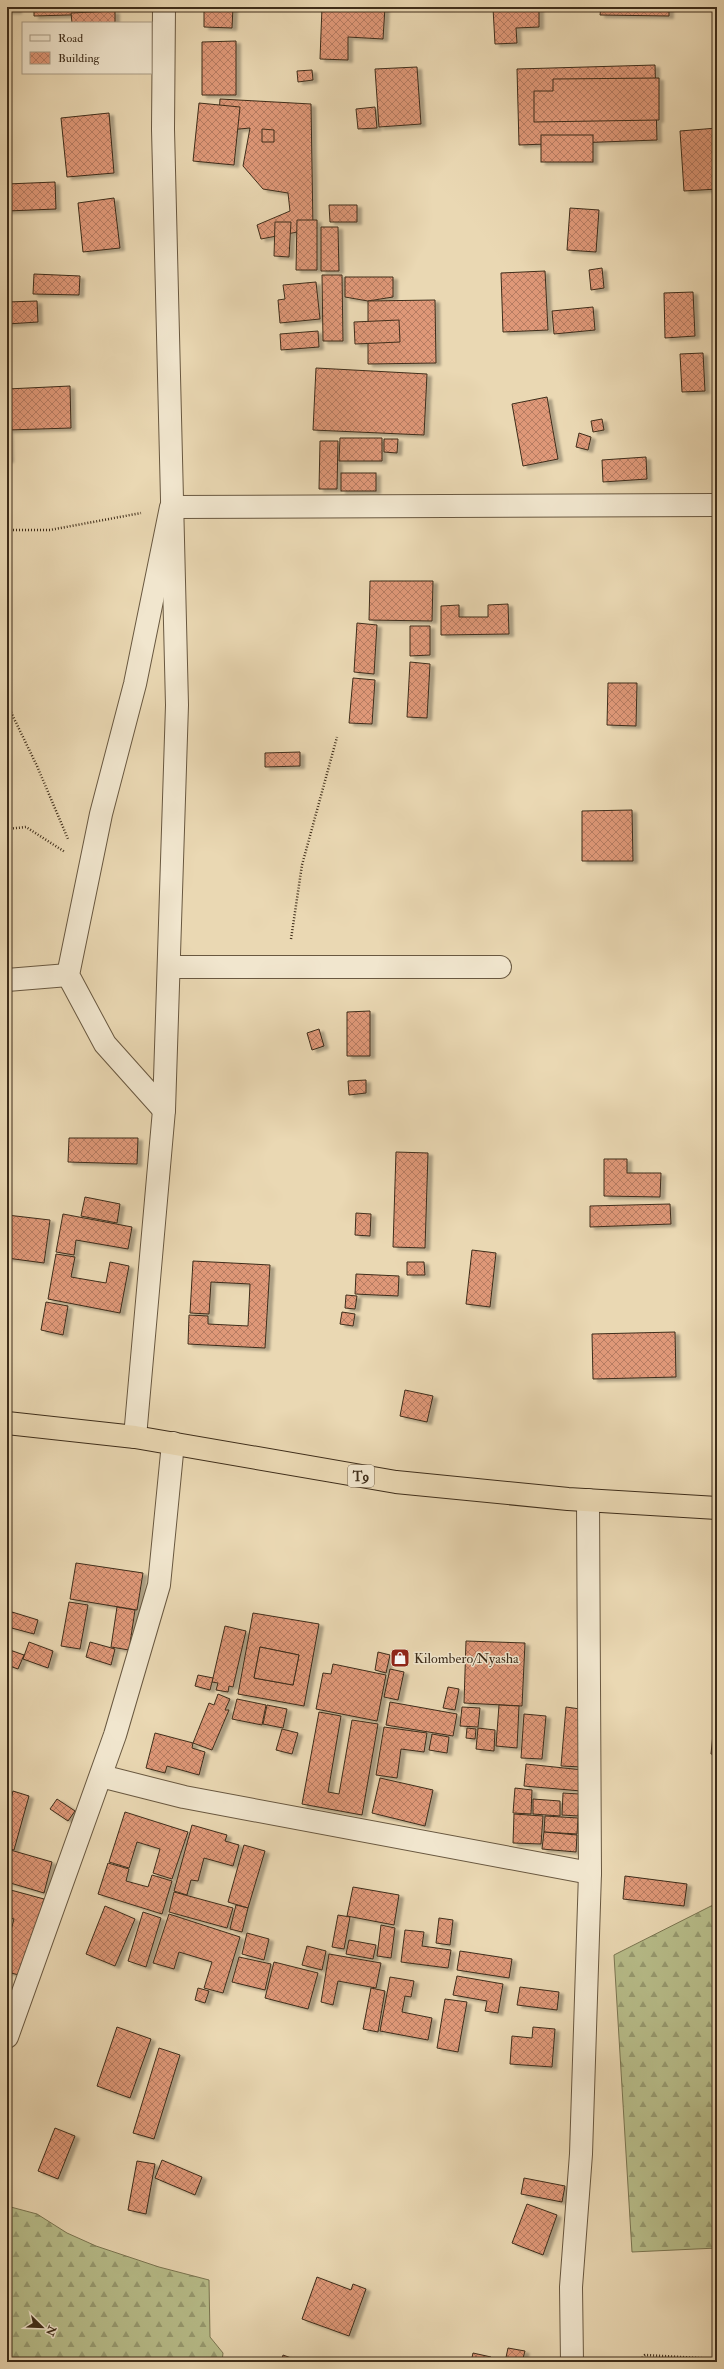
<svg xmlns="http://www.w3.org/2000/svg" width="724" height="2369" viewBox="0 0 724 2369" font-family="'IM FELL Double Pica',serif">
<defs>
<pattern id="forest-firs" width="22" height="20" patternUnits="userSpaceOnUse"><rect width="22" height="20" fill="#b8be8b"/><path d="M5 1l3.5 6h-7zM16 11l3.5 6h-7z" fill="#979b71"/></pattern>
<pattern id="building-cross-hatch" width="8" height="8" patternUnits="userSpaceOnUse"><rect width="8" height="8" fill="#df9878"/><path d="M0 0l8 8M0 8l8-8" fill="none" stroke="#b67c62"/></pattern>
<filter id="shadow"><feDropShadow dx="4.5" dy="2.5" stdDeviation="1" flood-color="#0004"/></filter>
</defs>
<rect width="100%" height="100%" fill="#ead8b3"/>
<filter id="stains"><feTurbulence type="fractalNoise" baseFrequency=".005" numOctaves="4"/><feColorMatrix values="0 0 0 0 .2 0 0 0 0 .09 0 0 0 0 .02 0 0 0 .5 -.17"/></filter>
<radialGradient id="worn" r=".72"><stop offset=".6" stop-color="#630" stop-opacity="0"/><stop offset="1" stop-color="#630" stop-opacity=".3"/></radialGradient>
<!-- forest -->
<g fill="url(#forest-firs)" stroke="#7b7652">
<path d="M717 1903V2248L632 2252 614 1955Z"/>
<path d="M7 2206 37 2214 67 2233 96 2246 159 2267 209 2280 210 2337 223 2353 222 2362H7Z"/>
</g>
<!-- building -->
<g fill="url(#building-cross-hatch)" stroke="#3e2d1a" fill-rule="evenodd" filter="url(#shadow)">
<rect x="7" y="7" width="10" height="4"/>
<path d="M34 7H103V14L34 16Z"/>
<path d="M204 7H233L232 28 204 27Z"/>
<path d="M322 7H385L383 39 348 37V60L320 59Z"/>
<path d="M539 7V27L516 28 517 43 495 44 493 8Z"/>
<path d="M601 7H669V16L600 15Z"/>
<path d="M115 11V23H72L71 13Z"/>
<path d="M236 41V95H202V42Z"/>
<path d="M655 65 657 140 519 145 517 69Z"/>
<path d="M417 67 421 124 379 127 375 69Z"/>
<path d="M312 70 313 80 298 82 297 71Z"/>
<path d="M659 78V120L534 122V91H553V79Z"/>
<path d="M220 99 311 104 313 229 261 239 257 225 290 211 288 193 263 189 243 166 250 128 218 131Z"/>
<path d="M199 103 240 107 234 165 193 161Z"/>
<path d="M375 107 377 128 358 129 356 109Z"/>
<path d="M109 113 114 173 67 177 61 118Z"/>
<path d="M717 128V189L684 191 680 131Z"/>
<path d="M262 129 274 130V142H262Z"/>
<rect x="541" y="135" width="52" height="27"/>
<path d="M55 182 56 209 7 211V184Z"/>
<path d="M114 198 120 248 83 252 78 203Z"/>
<path d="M329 205H357V222H330Z"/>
<path d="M570 208 599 210 596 252 567 250Z"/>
<path d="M297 220H317V270H296Z"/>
<path d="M275 222H291L289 257 274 256Z"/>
<path d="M321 227H338L339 271H321Z"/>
<path d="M602 268 604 288 591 290 589 270Z"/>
<path d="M545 271 548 330 503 332 501 273Z"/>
<path d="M34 274 80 276 79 295 33 294Z"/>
<path d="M322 275H342L343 341H323Z"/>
<path d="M345 277H393V297L368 301 345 297Z"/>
<path d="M316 282 320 319 280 323 278 300 285 299 283 285Z"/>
<path d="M693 292 695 336 665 338 664 293Z"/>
<path d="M435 300 436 363 368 364V301Z"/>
<path d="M37 301 38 322 7 324V302Z"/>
<path d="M593 307 595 330 554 334 552 311Z"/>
<path d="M399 320 400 342 355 344 354 322Z"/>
<path d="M318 331 319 347 281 350 280 334Z"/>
<path d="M703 353 705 391 682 392 680 354Z"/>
<path d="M316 368 427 374 424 435 313 430Z"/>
<path d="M70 386 71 428 8 430 9 460H7V389Z"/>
<path d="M547 397 558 459 523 466 512 404Z"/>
<path d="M602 419 604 430 593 432 591 421Z"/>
<path d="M579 433 591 437 588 450 576 447Z"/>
<path d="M340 438H382V461H339Z"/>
<path d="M384 439H398L397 453 384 452Z"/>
<path d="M320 441H338L337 489H319Z"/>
<path d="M646 457 647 479 603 482 602 460Z"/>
<rect x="341" y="473" width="35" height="18"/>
<path d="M370 581H433L432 621 369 620Z"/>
<path d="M508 604 509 634 441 635V606L459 605V617H488V605Z"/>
<path d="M357 623 377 625 374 674 354 672Z"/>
<path d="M410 626H430V655L410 656Z"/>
<path d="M410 662 430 664 427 718 407 717Z"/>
<path d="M353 678 375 680 372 724 349 723Z"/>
<path d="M608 683H637L636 726 607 725Z"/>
<path d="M300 752V766L265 767V753Z"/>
<path d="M632 810 633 861H582V811Z"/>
<path d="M370 1011V1056H347V1012Z"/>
<path d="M319 1029 324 1046 312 1050 307 1033Z"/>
<path d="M366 1080V1093L349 1095 348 1081Z"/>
<path d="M69 1138H138L137 1164 68 1162Z"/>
<path d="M396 1152 428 1153 425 1248 393 1247Z"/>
<path d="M604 1159H627V1173H661L660 1197 604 1196Z"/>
<path d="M85 1197 120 1204 117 1223 81 1216Z"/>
<path d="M670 1204 671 1224 590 1227V1206Z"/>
<path d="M356 1213 371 1214 370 1236 355 1235Z"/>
<path d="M63 1214 132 1227 128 1249 76 1240 74 1255 56 1252Z"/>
<path d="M7 1215 50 1220 44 1263 7 1258Z"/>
<path d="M472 1250 496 1253 490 1307 466 1304Z"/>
<path d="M56 1254 75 1257 71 1277 106 1283 110 1262 129 1266 120 1313 48 1299Z"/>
<path d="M193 1261 270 1265 265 1348 188 1344 189 1315 208 1316V1324L248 1326 250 1284 211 1282 209 1314 190 1313Z"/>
<path d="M407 1262H424L425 1275H407Z"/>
<path d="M356 1274 399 1276 398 1296 355 1294Z"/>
<path d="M346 1295 357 1296 355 1309 345 1308Z"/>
<path d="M46 1302 68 1306 63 1335 41 1330Z"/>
<path d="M342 1312 355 1314 353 1326 340 1324Z"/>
<path d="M675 1332 676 1377 593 1379 592 1334Z"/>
<path d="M405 1390 433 1396 427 1422 400 1416Z"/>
<path d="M76 1563 143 1573 137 1610 70 1599Z"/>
<path d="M69 1602 88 1605 80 1649 61 1646Z"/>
<path d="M117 1607 135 1610 129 1650 111 1647Z"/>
<path d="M12 1612 38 1620 34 1634 8 1627Z"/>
<path d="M253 1613 319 1624 304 1706 238 1694ZM260 1647 299 1655 293 1685 254 1678Z"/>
<path d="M225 1626 246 1631 233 1687 229 1686 228 1692 216 1690 218 1683 212 1682Z"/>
<path d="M466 1641 525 1643 522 1706 464 1703Z"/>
<path d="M29 1642 53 1651 48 1668 23 1659Z"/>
<path d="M90 1642 115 1649 111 1665 86 1657Z"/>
<path d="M260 1647 299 1655 293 1685 254 1678Z"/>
<path d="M7 1649 24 1655 18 1669 7 1665Z"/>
<path d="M378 1652 390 1655 386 1673 375 1670Z"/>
<path d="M333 1664 386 1675 377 1721 316 1709 323 1673 331 1674Z"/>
<path d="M390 1669 404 1672 398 1700 384 1697Z"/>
<path d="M198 1675 213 1678 210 1690 195 1686Z"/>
<path d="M448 1687 459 1689 455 1710 443 1708Z"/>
<path d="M218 1694 230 1699 225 1710H229L212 1750 193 1743 209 1703 214 1705Z"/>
<path d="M237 1699 266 1705 262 1725 232 1719Z"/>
<path d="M390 1702 457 1714 453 1736 386 1725Z"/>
<path d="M267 1705 287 1709 283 1728 263 1724Z"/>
<path d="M499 1705 519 1706 517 1748 496 1746Z"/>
<path d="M462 1707 480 1708 478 1727 460 1726Z"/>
<path d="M566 1707 587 1710 582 1767 561 1766Z"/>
<path d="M319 1712 341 1716 328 1792 339 1794 352 1720 378 1724 362 1815 302 1804Z"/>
<path d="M524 1714 546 1716 542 1759 521 1758Z"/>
<path d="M714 1724 717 1725V1755L711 1754Z"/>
<path d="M384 1727 427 1733 424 1752 401 1749 397 1778 376 1775Z"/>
<path d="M467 1728 476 1729 475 1739 466 1738Z"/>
<path d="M478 1728 495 1730 494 1751 476 1749Z"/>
<path d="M282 1729 298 1733 292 1754 276 1750Z"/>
<path d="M155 1733 193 1743 192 1748 205 1752 199 1775 167 1766 165 1773 146 1768Z"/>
<path d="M432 1734 449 1737 447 1753 429 1750Z"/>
<path d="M526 1764 583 1770 581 1791 524 1786Z"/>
<path d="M380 1778 433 1790 425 1826 372 1813Z"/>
<path d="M515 1788 532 1790 531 1814 513 1813Z"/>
<path d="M13 1791 29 1796 14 1850 7 1848V1813Z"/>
<path d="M563 1793 579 1794 578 1816 562 1815Z"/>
<path d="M57 1799 75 1811 68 1821 50 1809Z"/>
<path d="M533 1799 560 1801V1816L533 1814Z"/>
<path d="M125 1812 188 1832 172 1879 153 1873 160 1849 137 1842 129 1868 109 1862Z"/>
<path d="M514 1814 543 1816 541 1844 513 1843Z"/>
<path d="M545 1816 578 1818 577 1834 544 1832Z"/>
<path d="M192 1825 227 1835 225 1841 239 1845 233 1866 204 1858 198 1881 191 1880 187 1895 174 1891Z"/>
<path d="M544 1832 577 1835 576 1852 542 1849Z"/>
<path d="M244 1845 265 1851 248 1908 228 1902Z"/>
<path d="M7 1849 52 1862 44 1893 7 1882Z"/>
<path d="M108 1863 129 1869 126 1881 148 1887 152 1875 172 1881 162 1914 98 1894Z"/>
<path d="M625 1876 687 1884 684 1906 623 1899Z"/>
<path d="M353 1887 399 1895 394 1925 347 1916Z"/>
<path d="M7 1889 44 1899 23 1976 7 1972V1945L14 1919 7 1917Z"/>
<path d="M174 1892 233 1908 227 1928 169 1912Z"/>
<path d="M236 1905 248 1908 242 1932 230 1929Z"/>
<path d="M105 1906 135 1919 115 1966 86 1954Z"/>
<path d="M143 1912 161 1918 146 1967 128 1961Z"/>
<path d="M169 1914 240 1937 223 1993 204 1988 212 1962 179 1952 174 1969 153 1963Z"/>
<path d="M338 1915 350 1917 344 1949 332 1947Z"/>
<path d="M439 1918 453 1920 450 1945 436 1943Z"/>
<path d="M381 1925 395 1928 391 1958 377 1956Z"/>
<path d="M405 1930 424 1932 422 1946 451 1950 448 1968 401 1962Z"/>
<path d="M247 1933 269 1939 264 1960 242 1954Z"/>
<path d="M349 1940 376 1945 373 1959 346 1954Z"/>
<path d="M307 1946 326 1951 322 1970 302 1965Z"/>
<path d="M460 1951 512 1959 509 1978 457 1970Z"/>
<path d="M329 1954 381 1963 376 1988 338 1981 333 2005 321 2002Z"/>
<path d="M239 1957 271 1964 265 1990 232 1982Z"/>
<path d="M274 1962 318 1973 308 2009 265 1998Z"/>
<path d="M457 1976 503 1984 498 2013 485 2011 487 2001 453 1995Z"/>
<path d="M390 1977 414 1981 411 1997 405 1996 402 2012 432 2018 428 2040 380 2031Z"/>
<path d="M520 1987 559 1992 557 2010 517 2005Z"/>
<path d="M198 1988 209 1991 205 2003 195 2000Z"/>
<path d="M371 1988 385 1991 378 2032 363 2029Z"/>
<path d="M445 1999 467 2002 458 2052 437 2048Z"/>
<path d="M117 2027 151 2039 130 2098 97 2086Z"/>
<path d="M533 2027 555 2029 552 2067 510 2064 512 2036 532 2038Z"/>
<path d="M159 2048 180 2055 154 2139 133 2133Z"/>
<path d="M55 2128 75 2136 58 2179 38 2171Z"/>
<path d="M162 2160 202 2177 195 2195 155 2178Z"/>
<path d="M137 2161 155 2164 146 2214 128 2210Z"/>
<path d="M524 2178 565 2186 562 2202 521 2194Z"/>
<path d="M527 2204 557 2215 543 2255 512 2243Z"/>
<path d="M317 2277 351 2290 353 2284 366 2289 349 2336 302 2319Z"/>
<path d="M508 2348 525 2351 522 2362H505Z"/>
<path d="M473 2353 491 2357 490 2362H471Z"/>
<path d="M283 2355 302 2362H281Z"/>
</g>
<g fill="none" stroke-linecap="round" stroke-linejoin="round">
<!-- minor casing -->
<g stroke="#695840" stroke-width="24">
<g id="minor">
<path d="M169 967H500"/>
<path d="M7 980 68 975"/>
<path d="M164 1110 105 1044 68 975 101 814 135 684 171 507 717 505"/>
<path d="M135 1437 164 1110 177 705 163 129 164 7"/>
<path d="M101 1776 184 1797 590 1873"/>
<path d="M7 2037 115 1735 159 1585 173 1443"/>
<path d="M572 2362 571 2287 581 2154 590 1873 588 1500"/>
</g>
</g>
<!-- highway casing -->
<g stroke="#3e2d1a" stroke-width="24">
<path id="highway" d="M7 1423 135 1437 396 1482 568 1499 717 1508"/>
</g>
<!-- path -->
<g stroke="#3e2d1a" stroke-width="2.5" stroke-dasharray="1 2" stroke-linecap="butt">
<path d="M7 530H50L141 513"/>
<path d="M7 704 37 766 68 839"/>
<path d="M7 829 26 827 65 852"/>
<path d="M291 939 302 865 337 737"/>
<path d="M638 2362 645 2355 717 2359"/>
</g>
<!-- minor -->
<use href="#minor" stroke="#f1e6ce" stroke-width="22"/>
<!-- highway -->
<use href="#highway" stroke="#ead8b3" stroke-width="22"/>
</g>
<!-- icons -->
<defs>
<g id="shop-square" transform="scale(1)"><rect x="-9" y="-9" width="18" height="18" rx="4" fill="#8f2418" stroke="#f1e6ce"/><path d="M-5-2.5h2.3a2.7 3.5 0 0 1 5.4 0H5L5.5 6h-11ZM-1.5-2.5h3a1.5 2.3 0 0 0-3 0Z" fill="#fff"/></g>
</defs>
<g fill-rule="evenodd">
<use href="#shop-square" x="400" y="1658"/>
</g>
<g text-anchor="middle" stroke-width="3" stroke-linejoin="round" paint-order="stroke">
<!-- shield labels -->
<rect fill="#f1e6ce" stroke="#746450" stroke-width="1" x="348" y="1465" width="26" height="22" rx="3"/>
<g font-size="13" font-weight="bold" fill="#3e2d1a">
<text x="361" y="1481">T9</text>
</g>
<!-- poi labels -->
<g font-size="14" fill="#3e2d1a" stroke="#f1e6ce" text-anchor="start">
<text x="414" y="1663">Kilombero/Nyasha</text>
</g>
</g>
<!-- margin -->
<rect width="724" height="2369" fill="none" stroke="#ead8b3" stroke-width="24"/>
<rect x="8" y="8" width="708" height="2353" fill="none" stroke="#3e2d1a" stroke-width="2"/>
<rect x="12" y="12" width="700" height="2345" fill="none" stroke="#3e2d1a"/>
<!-- legend -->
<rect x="22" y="22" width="130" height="52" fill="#f1e6ce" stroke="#a99c86"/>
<rect x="30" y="35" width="20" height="6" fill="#f1e6ce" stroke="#a99c86"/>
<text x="58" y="42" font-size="12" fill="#3e2d1a">Road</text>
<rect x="30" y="52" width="20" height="12" fill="url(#building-cross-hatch)" stroke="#a99c86"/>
<text x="58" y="62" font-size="12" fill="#3e2d1a">Building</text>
<!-- north arrow -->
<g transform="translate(42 2327) rotate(113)" stroke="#f1e6ce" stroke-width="3" paint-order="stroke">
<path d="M0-3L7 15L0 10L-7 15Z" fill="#3e2d1a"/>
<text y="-6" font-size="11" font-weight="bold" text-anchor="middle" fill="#3e2d1a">N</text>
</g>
<rect width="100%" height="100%" filter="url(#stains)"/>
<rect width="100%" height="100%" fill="url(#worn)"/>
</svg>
